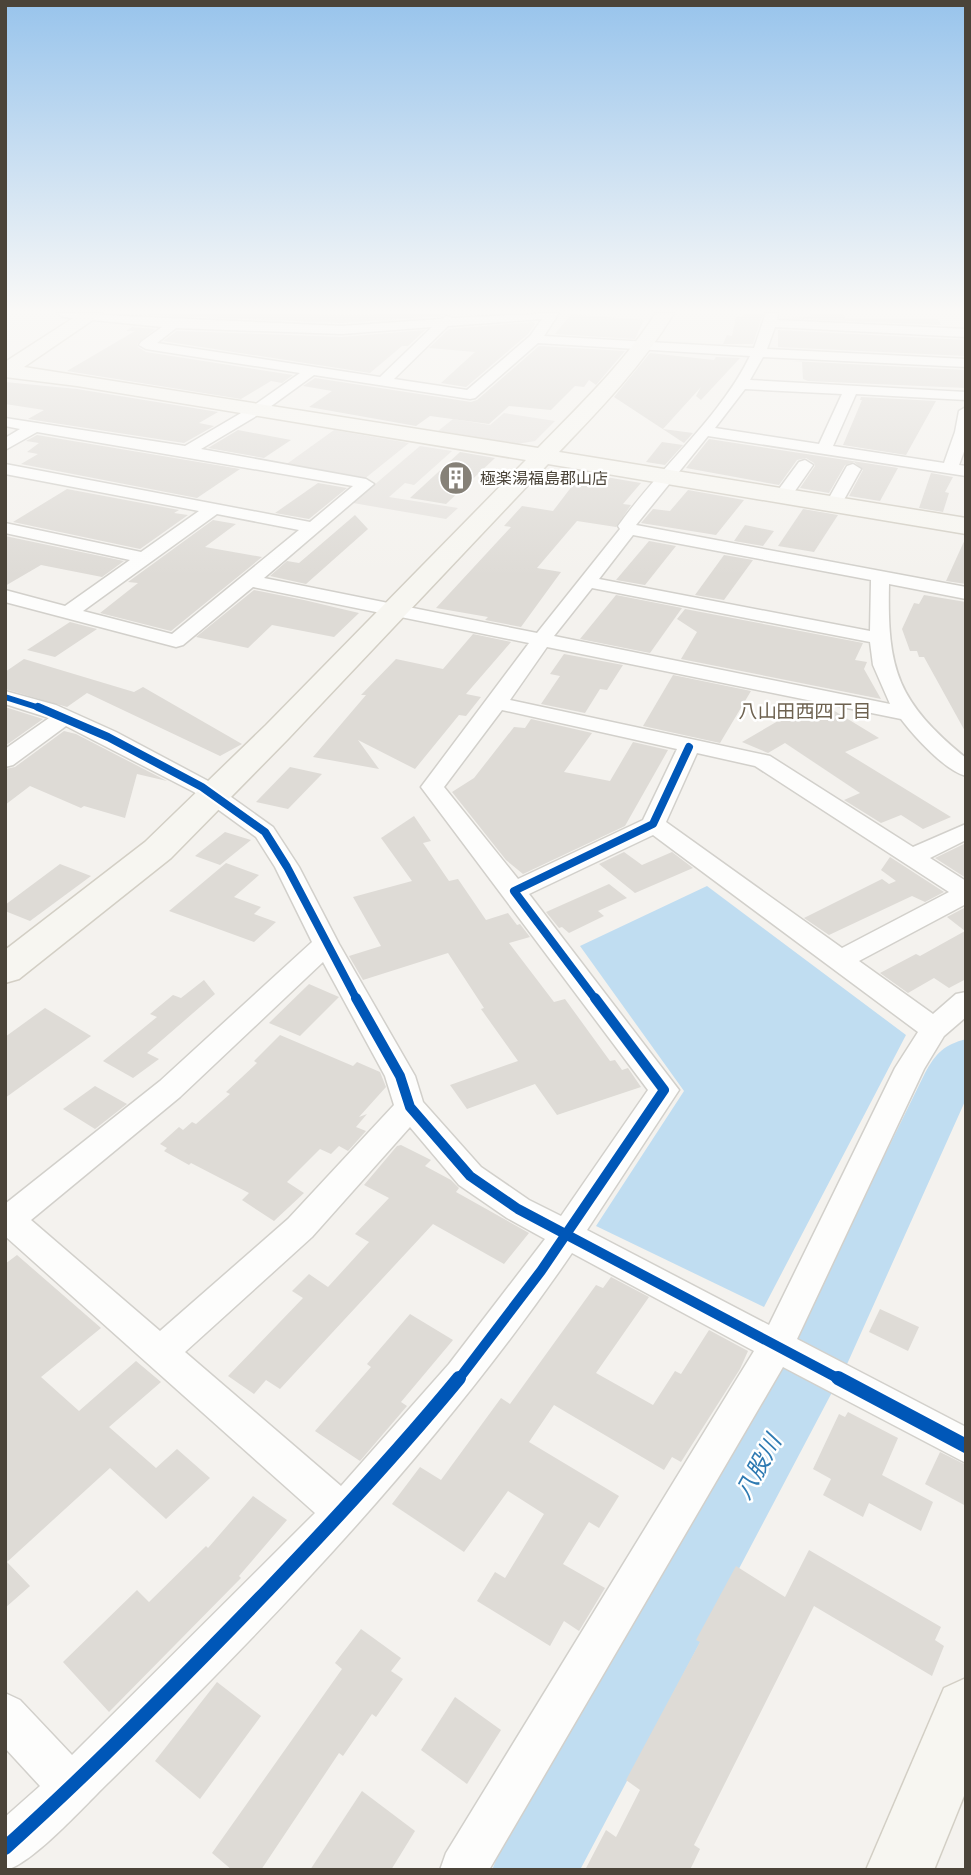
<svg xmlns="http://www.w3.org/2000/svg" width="971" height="1875" viewBox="0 0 971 1875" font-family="'Work Sans','Noto Sans JP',sans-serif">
<rect width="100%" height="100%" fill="#f4f2ee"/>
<!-- parking -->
<g fill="#e6e3df">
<path d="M504 413 555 421 535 441 517 444 438 431 453 419 490 425Z"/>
<path d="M334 430 409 443 363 480 284 466Z"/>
<path d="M420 446 452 451 414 485 405 483 389 497 458 508 446 519 353 503Z"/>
</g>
<!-- water -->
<path fill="#c0ddf1" d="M707 886 906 1035 764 1307 596 1226 684 1091 580 946Z"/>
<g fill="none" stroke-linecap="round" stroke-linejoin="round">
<!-- river -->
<path fill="#c0ddf1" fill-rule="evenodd" d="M966 1039V1099L848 1362 580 1870H492L504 1840 793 1342 925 1073C936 1053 944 1045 966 1039Z"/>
</g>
<!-- building -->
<g fill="#dedbd6">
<path d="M152 313 370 315 383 313H494L446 314 440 316 342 323 150 315Z"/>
<path d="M743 313H763L753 344H723L727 335 732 336 736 317H742Z"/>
<path d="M812 313H844L845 318 938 319 941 325 780 318 809 317Z"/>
<path d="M571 314 644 320 635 339 555 334Z"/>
<path d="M533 322 535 324 528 334 466 387 441 383 475 352 429 348 449 329Z"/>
<path d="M132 327 155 329 137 344 138 347 146 352 293 375 282 383 271 381 241 399 67 371 135 331H126Z"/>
<path d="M425 330 408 346H402L370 373 163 341 177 331 342 337Z"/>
<path d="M778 330 966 340V356L778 347Z"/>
<path d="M539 346 625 351 596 385 589 380 584 387 575 386 551 410 509 406 489 424 430 416 416 426 309 407 332 391 303 386 315 378 471 402 477 400Z"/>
<path d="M650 353 714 360 716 357 740 358 701 400 696 396 701 387 663 429 693 433 684 443 614 397Z"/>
<path d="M791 361 966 370V388L808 381 803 379 802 362Z"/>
<path d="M5 382 77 389 218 412 199 423 214 426 184 443 28 419 44 410 5 404Z"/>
<path d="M861 397 936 401 906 455 843 445 862 400H860Z"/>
<path d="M238 430 291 440 264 458 208 448Z"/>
<path d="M37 435 240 469 197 498 21 464 38 454 27 452 39 443 26 441Z"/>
<path d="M709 439 898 468 880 501 849 496 863 470 854 462 845 465 829 493 800 488 815 466 814 463 806 458 797 460 779 485 686 468Z"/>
<path d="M662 442 683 445 665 465 646 462Z"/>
<path d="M460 452 495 458 446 504 410 498Z"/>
<path d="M582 473 641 483 623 504 631 505 616 527 577 521 537 568 561 572 521 627 485 620 488 617 436 608 511 527 504 526 522 506 553 511Z"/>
<path d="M931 473 953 477 945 492 949 493 943 512 919 508Z"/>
<path d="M318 483 347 488 309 519 275 513Z"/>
<path d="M67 489 179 510 174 513 188 515 140 549 13 522Z"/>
<path d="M688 490 744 500 716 535 641 523 653 509 670 511Z"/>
<path d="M803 509 838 515 814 552 778 546Z"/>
<path d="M355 515 368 529 306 584 270 576 287 561 299 563Z"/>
<path d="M213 520 236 524 205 547 262 557 171 631 100 613 138 583 128 582Z"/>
<path d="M745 525 774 531 763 546 734 541Z"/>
<path d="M5 536 124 561 102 577 41 565 5 586Z"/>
<path d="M966 537V584L946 581Z"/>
<path d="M649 541 676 546 645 585 616 580Z"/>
<path d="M724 555 753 560 724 600 695 595Z"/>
<path d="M254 590 304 600 359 613 334 637 272 625 248 648 196 637Z"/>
<path d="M616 595 682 608 650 653 580 639Z"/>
<path d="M924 595 966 602V733L924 657H919L917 651H910L902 629 914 603 919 604Z"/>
<path d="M685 609 863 643 855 660 867 662 864 669 881 699 681 659 697 632 677 619Z"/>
<path d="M70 622 97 629 55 657 27 650Z"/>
<path d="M473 634 511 642 466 694 481 697 466 716 459 715 415 769 358 740 379 769 313 757 366 695H361L396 659 443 669Z"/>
<path d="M564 654 623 665 607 690 600 689 585 713 541 704 560 676 550 674Z"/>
<path d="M24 659 134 692 143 687 242 744 220 756 87 693 67 707 5 689V672Z"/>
<path d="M673 675 751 691 720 743 643 726Z"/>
<path d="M809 703 828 707 879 738 845 752 951 817 923 829 901 815 881 823 844 800 860 793 785 743 768 753 742 742Z"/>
<path d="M5 707 43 719 5 746Z"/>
<path d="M531 719 592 733 564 772 610 781 633 742 668 750 625 826 523 874 506 860 452 792 474 778 514 727 525 728Z"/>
<path d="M64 731 76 734 167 781 137 774 125 818 84 806 81 808 30 786 5 805V769L15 767Z"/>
<path d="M290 767 322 774 288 809 256 802Z"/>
<path d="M414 816 431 841 423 843 449 881 458 879 486 920 508 913 517 925 520 924 530 937 509 943 554 1002 565 999 610 1061 615 1060 622 1070 628 1068 641 1087 557 1115 535 1084 467 1109 450 1085 518 1061 481 1009 484 1008 448 953 363 980 349 956 381 946 353 897 412 881 381 838Z"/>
<path d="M225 832 251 840 220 865 195 856Z"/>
<path d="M966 843V878L935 858Z"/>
<path d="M624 852 642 865 672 852 693 868 635 893 599 864Z"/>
<path d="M890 857 944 892 925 902 912 896 829 935 804 918 882 879 889 884 896 881 881 870Z"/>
<path d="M226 863 259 875 234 897 261 907 254 914 276 922 254 942 169 911Z"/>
<path d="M60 864 91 876 30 921 5 911V905Z"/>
<path d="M609 884 627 898 598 911 604 916 569 933 562 927 559 928 546 912Z"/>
<path d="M966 907V979L949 988 934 978 908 993 880 973 916 954 920 956 965 931 947 917Z"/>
<path d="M204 980 215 994 147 1053 159 1059 133 1078 103 1061 157 1017 150 1014 173 995 181 998Z"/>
<path d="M309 984 339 997 300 1036 269 1023Z"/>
<path d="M45 1008 91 1036 5 1098V1037Z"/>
<path d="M280 1035 353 1066 357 1062 380 1072 386 1087 359 1117 367 1114 356 1127 366 1131 348 1151 339 1146 331 1154 320 1149 287 1182 304 1193 274 1221 242 1200 249 1193 191 1163 189 1165 164 1151 167 1148 160 1144 179 1127 183 1130 192 1122 196 1124 230 1094 226 1092 257 1063 254 1061Z"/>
<path d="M95 1086 127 1104 95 1129 63 1109Z"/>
<path d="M401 1145 431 1160 425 1166 451 1180 459 1188 456 1192 529 1233 504 1264 433 1224 280 1389 266 1380 254 1394 228 1376 303 1298 292 1291 309 1274 328 1287 369 1242 355 1234 389 1198 364 1185 397 1146Z"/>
<path d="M17 1255 101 1328 41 1377 79 1411 136 1361 161 1382 109 1427 156 1468 177 1449 210 1478 166 1519 110 1468 7 1562 30 1586 5 1608V1264Z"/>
<path d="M611 1277 649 1297 596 1373 653 1405 675 1371 681 1374 709 1330 748 1351 740 1369 681 1462 672 1457 664 1470 554 1405 529 1442 619 1496 599 1528 589 1522 563 1564 605 1588 579 1631 564 1621 550 1646 477 1601 495 1572 505 1578 544 1514 508 1491 464 1552 392 1504 420 1467 441 1480 501 1398 510 1404 596 1285 603 1288Z"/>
<path d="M880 1309 919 1327 908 1351 869 1332Z"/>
<path d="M410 1314 453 1340 401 1402 407 1406 360 1461 315 1431 371 1367 367 1364Z"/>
<path d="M848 1412 898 1438 882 1475 933 1502 921 1531 869 1503 863 1517 823 1495 831 1479 813 1469 839 1414 845 1417Z"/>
<path d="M940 1452 966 1465V1506L925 1484Z"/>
<path d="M253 1496 287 1520 239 1576 241 1578 109 1712 63 1662 137 1590 149 1602 206 1546 208 1548Z"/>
<path d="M809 1550 941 1627 935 1640 944 1646 932 1676 814 1606 694 1845 700 1849 690 1870H585L606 1830 616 1837 640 1790 626 1780 700 1642 696 1640 736 1566 785 1597Z"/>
<path d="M361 1629 401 1658 391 1671 403 1679 376 1717 372 1714 343 1756 339 1753 261 1870H232L212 1853 342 1669 335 1663Z"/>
<path d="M217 1682 261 1716 200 1799 155 1761Z"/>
<path d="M455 1697 501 1730 467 1784 421 1750Z"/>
<path d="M362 1791 415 1831 391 1870H310Z"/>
</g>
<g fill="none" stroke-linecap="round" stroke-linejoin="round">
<!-- street casing -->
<g stroke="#d2d0cb" stroke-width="3">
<g id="street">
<path d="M57 313 342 326 441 319 447 316 452 318 559 313 544 336 754 348 766 313H778L777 320 966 329V337L775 327 767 349 966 359V367L763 357 750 380 966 392V400L856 394 833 446 944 463 955 432 959 411 966 407V446L959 465 966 466V476L708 436 636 525 966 587V599L889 584C887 671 898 702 966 758V776C944 770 914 736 901 719L547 647 510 700 770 756 913 847 966 824V840L930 858 966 881V904L859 961 933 1014 956 994 966 992V1017L944 1036 924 1069 797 1339 966 1427V1463L783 1367 489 1870H440L446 1853 754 1351 572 1253C439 1447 276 1618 109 1782 88 1802 31 1866 5 1870V1817L40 1786 5 1748V1693L20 1700 72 1755 315 1513 5 1236V1204L160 1081 312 942 275 867 256 837 194 792 66 726 13 765 5 767V749L49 718 5 704V691L56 705 116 732 210 782 273 827 299 867 339 944 415 1076 423 1102 481 1167 529 1200 561 1216 648 1090 421 787 529 643 253 587 183 645 176 647 5 602V590L65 606 130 560 5 533V523L141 552 199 511 5 474V464L310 522 353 486 37 432 5 450V438L20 429 5 426V418L185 446 253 406 300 373 146 349 139 345 141 342 162 327 63 317ZM542 319 530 336 467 390 394 379 448 326ZM432 327 380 377 157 343 176 328 342 334ZM538 343 750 356C720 418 659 468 618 526L620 529 537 633 264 578 374 484 366 479 201 449 263 412 314 375 470 399 475 398ZM745 389 842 394 819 444 715 428ZM217 514 299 530 172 634 83 611ZM633 535 871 580 870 631 599 579ZM592 588 870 642 873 665 890 704 554 636ZM502 710 677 749 643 820 518 879 444 787ZM697 753 755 766 949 892 842 948 666 822ZM653 835 918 1032 895 1068 769 1325 587 1230 679 1090 529 894ZM323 962 385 1076 394 1105 288 1219 160 1331 31 1220 180 1097ZM410 1127 459 1185 507 1218 545 1239 449 1364 341 1486 185 1352 312 1237Z"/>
<path d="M805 460 813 465 788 501H776L774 497 776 493 799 462Z"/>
<path d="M853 464 861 469 841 505 839 509H827L825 505 847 466Z"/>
</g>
</g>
<!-- secondary casing -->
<g stroke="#d3cfc5" stroke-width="3">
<g id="secondary">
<path d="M81 313H103L24 367 538 448C580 405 623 364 656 313H674C642 366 601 408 559 452L966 518V534L548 464 288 739 171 858 19 979 5 983V950L145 842 266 725 526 460 77 386 5 377V362Z"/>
<path d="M966 1678V1791L934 1870H866L944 1688Z"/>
</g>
</g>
<!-- street -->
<use href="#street" fill="#fdfdfc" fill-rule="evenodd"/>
<!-- secondary -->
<use href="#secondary" fill="#f7f6f1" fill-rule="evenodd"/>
<!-- cycleway-far3 casing -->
<g stroke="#fff" stroke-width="10">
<path id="cycleway-far3" d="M5 697 43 709"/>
</g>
<!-- cycleway-far2 casing -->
<g stroke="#fff" stroke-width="12">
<g id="cycleway-far2">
<path d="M38 707 108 737 202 787 265 832 287 867 357 1000"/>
<path d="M596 1000 514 891 653 824 689 747"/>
</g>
</g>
<!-- cycleway-far1 casing -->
<g stroke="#fff" stroke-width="15">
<g id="cycleway-far1">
<path d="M356 998 400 1076 410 1107 470 1176 518 1209 841 1380"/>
<path d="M458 1380 541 1271 664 1090 595 998"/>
</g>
</g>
<!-- cycleway casing -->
<g stroke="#fff" stroke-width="18">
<g id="cycleway">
<path d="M838 1378 966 1446"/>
<path d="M5 1848C96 1766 182 1679 267 1591 333 1522 398 1452 459 1378"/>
</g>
</g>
<!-- cycleway-far3 -->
<use href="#cycleway-far3" stroke="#0057b8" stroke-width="6"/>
<!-- cycleway-far2 -->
<use href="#cycleway-far2" stroke="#0057b8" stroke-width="8"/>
<!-- cycleway-far1 -->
<use href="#cycleway-far1" stroke="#0057b8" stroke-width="10"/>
<!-- cycleway -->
<use href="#cycleway" stroke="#0057b8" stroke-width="14"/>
</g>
<!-- sky -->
<linearGradient id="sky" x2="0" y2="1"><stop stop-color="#98c4ec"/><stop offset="0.54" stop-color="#faf9f7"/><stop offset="1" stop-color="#faf9f7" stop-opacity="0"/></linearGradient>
<rect width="971" height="576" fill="url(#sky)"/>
<!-- icons -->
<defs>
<g id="building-disc" transform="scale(1.75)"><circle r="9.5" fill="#868178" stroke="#fff"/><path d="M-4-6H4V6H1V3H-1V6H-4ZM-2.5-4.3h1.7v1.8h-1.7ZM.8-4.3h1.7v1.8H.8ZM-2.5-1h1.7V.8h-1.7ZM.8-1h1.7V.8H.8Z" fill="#fff"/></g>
</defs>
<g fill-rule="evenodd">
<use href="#building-disc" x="456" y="478"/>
</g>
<g text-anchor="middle" stroke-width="5" stroke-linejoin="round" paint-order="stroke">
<!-- far-poi labels -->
<g font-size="16" fill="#4b4439" stroke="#fff" text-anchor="start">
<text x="480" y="484">極楽湯福島郡山店</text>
</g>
<!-- neighbourhood labels -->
<g font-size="19" fill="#6e6250" stroke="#fff">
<text x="805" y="718">八山田西四丁目</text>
</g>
<!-- near-water labels -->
<g font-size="23" font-style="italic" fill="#2e7ab2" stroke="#fff">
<text transform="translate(758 1467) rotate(-61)" y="8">八股川</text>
</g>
</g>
<!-- border -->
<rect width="971" height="1875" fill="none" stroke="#4b4439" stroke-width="14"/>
</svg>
